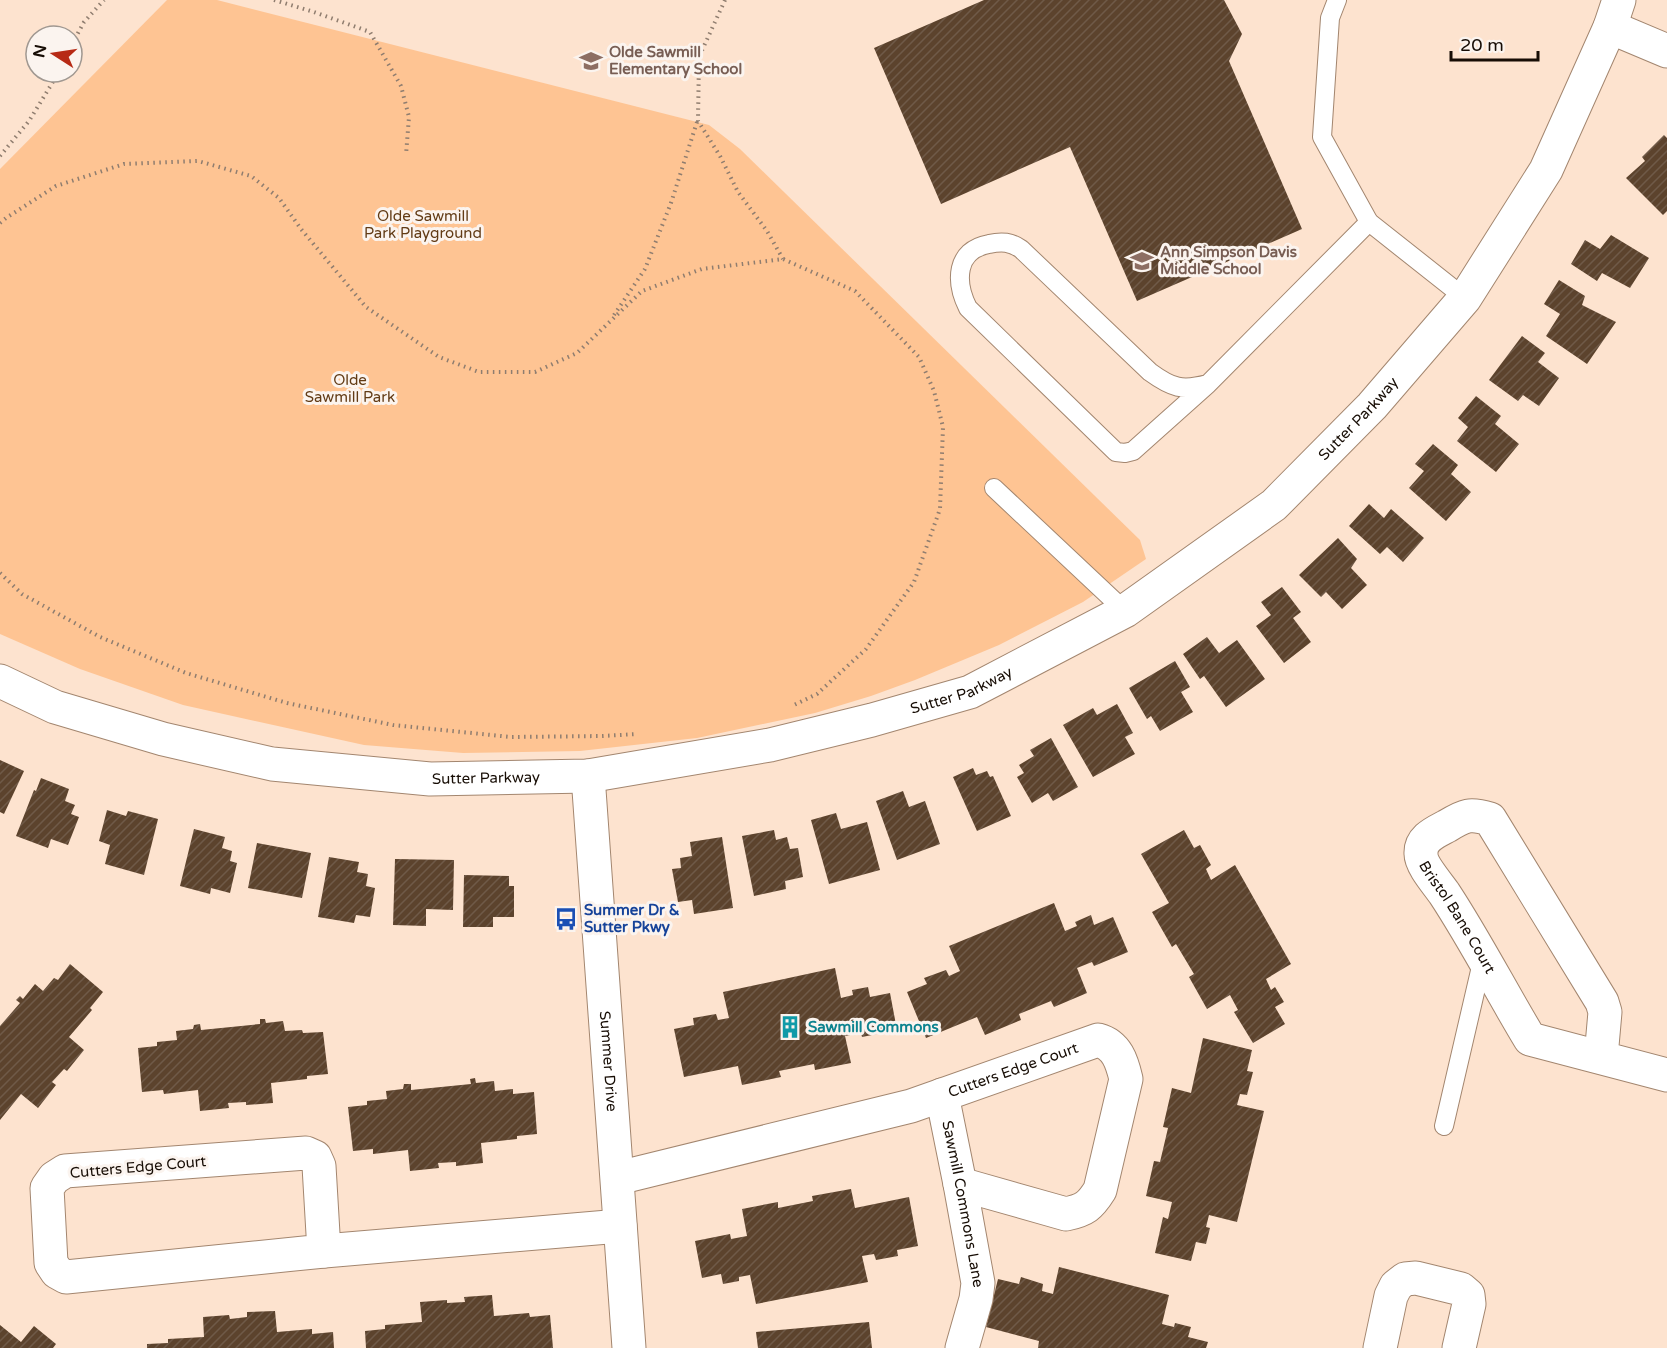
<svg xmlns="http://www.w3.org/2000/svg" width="1667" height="1348" viewBox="0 0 1667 1348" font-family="'Varela Round',sans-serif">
<defs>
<pattern id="building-hatch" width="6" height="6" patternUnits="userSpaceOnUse" patternTransform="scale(1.5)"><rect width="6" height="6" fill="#5c432d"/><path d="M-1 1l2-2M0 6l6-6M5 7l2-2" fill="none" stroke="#6f5a48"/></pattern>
</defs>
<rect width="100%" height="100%" fill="#fde3cf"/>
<!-- park -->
<path fill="#fec493" d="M167 0H217L709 125 740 149 1140 540 1146 559 1083 602 999 645 915 680 871 696 815 713 697 738 580 751 463 753 364 745 183 705 80 669 0 634V169Z"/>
<!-- building -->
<g fill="url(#building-hatch)">
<path d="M984 0H1224L1242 34 1229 61 1302 229 1137 301 1070 147 941 204 874 48Z"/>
<path d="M1664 135 1667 138V211L1663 215 1626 178 1645 161 1642 157Z"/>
<path d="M1611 235 1649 258 1630 288 1602 273 1597 281 1571 264 1585 240 1600 249Z"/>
<path d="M1559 280 1585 296 1582 305 1616 322 1587 364 1546 336 1560 314 1544 304Z"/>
<path d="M1522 336 1545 353 1538 362 1559 378 1539 406 1523 395 1518 401 1489 380Z"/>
<path d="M1476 396 1501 416 1495 424 1519 444 1496 472 1457 441 1468 427 1458 418Z"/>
<path d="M1433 444 1458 465 1451 474 1471 492 1446 521 1409 488 1424 471 1415 464Z"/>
<path d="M1369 504 1384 518 1391 509 1424 538 1403 562 1387 547 1380 554 1349 526Z"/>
<path d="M1338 538 1357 559 1351 568 1367 585 1342 609 1326 592 1321 597 1299 575Z"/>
<path d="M1282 587 1301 612 1293 618 1311 642 1284 663 1256 626 1271 615 1261 602Z"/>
<path d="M1207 637 1219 653 1237 640 1265 679 1226 707 1204 676 1200 679 1183 654Z"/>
<path d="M1175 661 1190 687 1181 692 1193 712 1160 731 1151 716 1147 719 1129 688Z"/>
<path d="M1117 704 1133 733 1125 737 1135 754 1093 777 1063 725 1093 708 1097 715Z"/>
<path d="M1051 738 1078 787 1053 801 1048 793 1032 803 1017 777 1024 773 1019 765 1034 756 1030 750Z"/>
<path d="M0 760 24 771 4 814 0 812Z"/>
<path d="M973 768 976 775 987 771 990 777 993 776 1011 816 977 831 953 777Z"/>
<path d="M41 778 69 789 65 801 75 805 71 814 79 817 68 845 51 839 48 848 16 836 34 790 36 791Z"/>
<path d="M903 791 909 807 925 801 940 844 897 860 876 801Z"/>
<path d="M107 810 126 816 128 811 158 819 144 875 105 864 110 845 99 841Z"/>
<path d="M836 813 841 829 867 822 880 870 829 884 811 820Z"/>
<path d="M194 829 225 837 222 848 232 851 230 861 237 863 230 893 211 888 210 894 180 886Z"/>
<path d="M774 830 776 840 787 837 790 849 798 848 803 877 785 881 786 889 754 896 742 836Z"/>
<path d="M1184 830 1194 848 1200 845 1211 865 1206 869 1211 880 1235 865 1291 964 1266 979 1271 990 1275 987 1284 1002 1275 1007 1285 1024 1253 1043 1234 1012 1238 1010 1230 995 1207 1009 1189 977 1194 974 1176 944 1172 947 1152 912 1169 903 1141 854Z"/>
<path d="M722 837 733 908 694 914 692 900 678 902 672 869 681 868 680 858 692 856 690 842Z"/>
<path d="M257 843 311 853 302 898 248 888Z"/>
<path d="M329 857 359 862 357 872 368 874 366 886 375 888 370 917 356 915 354 923 318 917Z"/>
<path d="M395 859 454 860 453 910 426 909V926L393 925Z"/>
<path d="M464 875 509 876V886H514V917H493V927H463Z"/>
<path d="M1054 903 1065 931 1077 926 1075 922 1091 915 1094 925 1113 917 1128 952 1094 966 1092 962 1077 968 1087 993 1054 1007 1051 1001 1019 1014 1021 1020 985 1035 977 1017 926 1038 907 992 927 984 924 978 946 970 949 976 960 971 949 946Z"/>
<path d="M70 964 103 992 90 1008 92 1010 69 1037 84 1050 67 1071 64 1069 52 1082 56 1085 38 1108 21 1094 0 1120V1026L20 1003 16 1000 20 996 23 999 35 984 43 991 54 978 58 980Z"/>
<path d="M835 968 841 998 853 995 852 990 868 987 870 997 890 993 897 1030 862 1037 861 1033 845 1036 851 1063 815 1070 814 1064 779 1071 781 1077 742 1085 738 1066 684 1077 674 1029 694 1025 693 1018 716 1014 718 1020 729 1018 723 992Z"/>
<path d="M260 1019H265L266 1023 283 1021 285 1031 302 1030 303 1033 323 1032 328 1074 307 1076V1079L271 1083 273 1103 246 1105V1102L228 1103 229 1108 200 1111 198 1090 164 1094 163 1090 142 1092 138 1048 157 1046V1042L177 1040 176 1031 193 1029 194 1025 200 1024 201 1030 260 1024Z"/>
<path d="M1203 1038 1252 1050 1247 1071 1253 1072 1247 1095 1240 1094 1237 1105 1264 1111 1237 1222 1209 1215 1206 1227 1210 1228 1206 1244 1196 1242 1191 1261 1155 1253 1163 1217 1168 1219 1172 1202 1146 1196 1154 1161 1160 1162 1168 1128 1163 1127 1172 1088 1191 1093Z"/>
<path d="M475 1078 476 1083 494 1081 495 1091 513 1089V1094L534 1092 537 1134 517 1136V1139L481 1143 483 1163 456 1166V1162L438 1163 439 1168 410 1171 408 1150 373 1154V1149L353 1151 348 1107 367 1105V1101L387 1099 386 1091 403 1089 404 1084H411V1090L471 1084 470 1079Z"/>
<path d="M851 1189 855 1208 909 1197 918 1246 897 1250 898 1256 876 1260 874 1254 862 1256 868 1282 756 1304 750 1275 739 1277V1281L723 1284 721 1274 702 1278 695 1241 730 1234 731 1239 747 1236 742 1209 778 1202V1208L813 1201 812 1196Z"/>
<path d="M1059 1267 1169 1295 1162 1324 1174 1327 1175 1323 1191 1327 1188 1337 1208 1342 1206 1348H1038L1039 1341 986 1327 998 1279 1019 1284 1021 1277 1043 1284 1042 1291 1053 1294Z"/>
<path d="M492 1295 494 1316 529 1313 530 1317 550 1315 553 1348H366L365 1331 385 1329V1325L422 1322 420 1302 447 1300V1303L465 1302 464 1297Z"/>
<path d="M275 1311 277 1332 312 1329V1334L333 1332 334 1348H147V1344L168 1343V1339L204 1337 203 1317 229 1315 230 1319 247 1317V1312Z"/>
<path d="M869 1322 872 1348H758L756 1332Z"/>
<path d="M0 1325 21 1342 34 1326 56 1344 53 1348H0Z"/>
</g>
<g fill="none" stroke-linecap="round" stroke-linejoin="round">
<!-- lane casing -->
<g stroke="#a3866f" stroke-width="20">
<g id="lane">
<path d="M1337 0 1330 18 1322 137 1369 222 1465 298"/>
<path d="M1208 384 1133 451 1125 453 1116 452 968 308C955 282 955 250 989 244 1002 241 1011 242 1021 249L1150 372C1172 388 1182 391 1208 384L1369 222"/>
<path d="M994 488 1125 611"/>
<path d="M1444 1126 1483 958"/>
</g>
</g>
<!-- street casing -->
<g stroke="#a3866f" stroke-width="35">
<g id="street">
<path d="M1610 27 1667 51"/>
<path id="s1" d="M0 681 55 707 163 739 272 764 430 779 588 776 770 745 872 720 970 692 1125 611 1274 505 1372 406 1465 298 1546 170 1610 27 1619 0"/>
<path id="s2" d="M588 776 629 1348"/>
<path id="s3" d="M1601 1057 1605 1012 1602 1002 1490 819C1470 813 1465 815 1447 826 1436 832 1420 838 1421 854 1421 865 1437 883 1444 893 1475 940 1501 991 1530 1039L1667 1075"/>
<path id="s4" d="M942 1095 960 1184 978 1283 976 1299 962 1348"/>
<path d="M306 1153 315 1157 319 1166 324 1251 66 1277 57 1272 51 1263 47 1188 54 1178 65 1171Z"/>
<path id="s5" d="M618 1178 911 1106 1098 1040C1117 1045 1122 1062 1126 1079L1100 1190C1090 1206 1085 1210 1066 1214L960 1184"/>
<path d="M324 1251 620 1226"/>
<path d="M1380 1348 1391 1296 1396 1286 1405 1279 1416 1278 1461 1289 1468 1295 1469 1304 1459 1348"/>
</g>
</g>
<!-- path -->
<g stroke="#8f7d6f" stroke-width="4" stroke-dasharray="1.5 4.5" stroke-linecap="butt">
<path d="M274 0 314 12 370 32 401 86 409 117 406 155"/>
<path d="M725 0 699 57 698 121 720 156 738 192 767 231 783 259"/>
<path d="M72 44 84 22 104 0"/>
<path d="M0 156 29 121 59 72"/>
<path d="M0 223 6 218 56 186 124 164 198 161 251 176 279 198 301 229 366 307 439 357 479 372H535L577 353 642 291 702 269 783 259 855 291 919 357 934 391 943 427 940 509 914 582 866 649 817 694 794 705"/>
<path d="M614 315 645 269 671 203 697 122"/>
<path d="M0 573 22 594 100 637 186 673 287 703 393 725 511 737 602 736 637 734"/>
</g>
<!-- lane -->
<use href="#lane" stroke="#fff" stroke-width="18"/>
<!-- street -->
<use href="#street" stroke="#fff" stroke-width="33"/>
</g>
<!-- icons -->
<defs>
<g id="school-bare" transform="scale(1.8)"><path d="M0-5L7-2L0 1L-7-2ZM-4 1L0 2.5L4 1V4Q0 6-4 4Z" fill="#8d6e63" stroke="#fbf4ef" stroke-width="2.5" paint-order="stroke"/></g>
<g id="bus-bare" transform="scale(1.8)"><path d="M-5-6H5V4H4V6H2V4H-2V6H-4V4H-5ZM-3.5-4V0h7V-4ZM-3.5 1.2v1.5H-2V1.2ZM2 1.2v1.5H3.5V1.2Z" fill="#1a4fb4" stroke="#fbf4ef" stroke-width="2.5" paint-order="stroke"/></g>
<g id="building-bare" transform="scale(1.8)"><path d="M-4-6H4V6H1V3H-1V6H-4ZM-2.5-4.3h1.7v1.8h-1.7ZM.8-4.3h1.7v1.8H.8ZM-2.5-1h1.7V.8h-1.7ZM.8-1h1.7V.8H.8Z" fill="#0f9aa8" stroke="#fbf4ef" stroke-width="2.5" paint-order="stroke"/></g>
</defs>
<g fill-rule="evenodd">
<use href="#school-bare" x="591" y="61"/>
<use href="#school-bare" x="1142" y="261"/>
<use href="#bus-bare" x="566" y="919"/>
<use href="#building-bare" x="790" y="1027"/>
</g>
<g text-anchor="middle" stroke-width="6" stroke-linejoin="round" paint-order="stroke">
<!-- education labels -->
<g font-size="15" font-weight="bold" fill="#785e54" stroke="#fbf4ef" text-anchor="start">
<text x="609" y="57">Olde Sawmill<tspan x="609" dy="17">Elementary School</tspan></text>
<text x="1160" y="257">Ann Simpson Davis<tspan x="1160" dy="17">Middle School</tspan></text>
</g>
<!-- park labels -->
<g font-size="15" fill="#623b15" stroke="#fbf4ef">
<text x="423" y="221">Olde Sawmill<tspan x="423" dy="17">Park Playground</tspan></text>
<text x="350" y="385">Olde<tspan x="350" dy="17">Sawmill Park</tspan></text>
</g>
<!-- street labels -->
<g font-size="15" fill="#170d05" stroke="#fbf4ef">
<text dy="5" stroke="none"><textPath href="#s1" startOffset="1472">Sutter Parkway</textPath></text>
<text dy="5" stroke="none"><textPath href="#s1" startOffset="986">Sutter Parkway</textPath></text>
<text dy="5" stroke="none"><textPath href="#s1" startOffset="500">Sutter Parkway</textPath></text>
<text dy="5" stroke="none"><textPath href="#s3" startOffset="430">Bristol Bane Court</textPath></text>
<text dy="5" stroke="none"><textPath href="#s2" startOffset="286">Summer Drive</textPath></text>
<text dy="5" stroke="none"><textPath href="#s5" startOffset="410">Cutters Edge Court</textPath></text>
<text transform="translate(138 1167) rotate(-5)" y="5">Cutters Edge Court</text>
<text dy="5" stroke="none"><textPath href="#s4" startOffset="111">Sawmill Commons Lane</textPath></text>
</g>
<!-- transit labels -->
<g font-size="15" font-weight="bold" fill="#164399" stroke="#fbf4ef" text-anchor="start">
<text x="584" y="915">Summer Dr &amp;<tspan x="584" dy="17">Sutter Pkwy</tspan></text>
</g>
<!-- culture labels -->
<g font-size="15" font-weight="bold" fill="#0d838f" stroke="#fbf4ef" text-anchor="start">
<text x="808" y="1032">Sawmill Commons</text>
</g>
</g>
<!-- north arrow -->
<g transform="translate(54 54) rotate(282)"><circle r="28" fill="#fbf4ef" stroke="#a09891" stroke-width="1.5"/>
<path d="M0-4.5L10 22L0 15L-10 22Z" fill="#b72a15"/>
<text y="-9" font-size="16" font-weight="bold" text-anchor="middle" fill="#170d05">N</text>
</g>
<!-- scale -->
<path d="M1451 51v9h87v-9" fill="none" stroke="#170d05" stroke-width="3"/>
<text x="1460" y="51" font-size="18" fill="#170d05" stroke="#fbf4ef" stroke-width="4.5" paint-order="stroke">20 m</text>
</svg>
